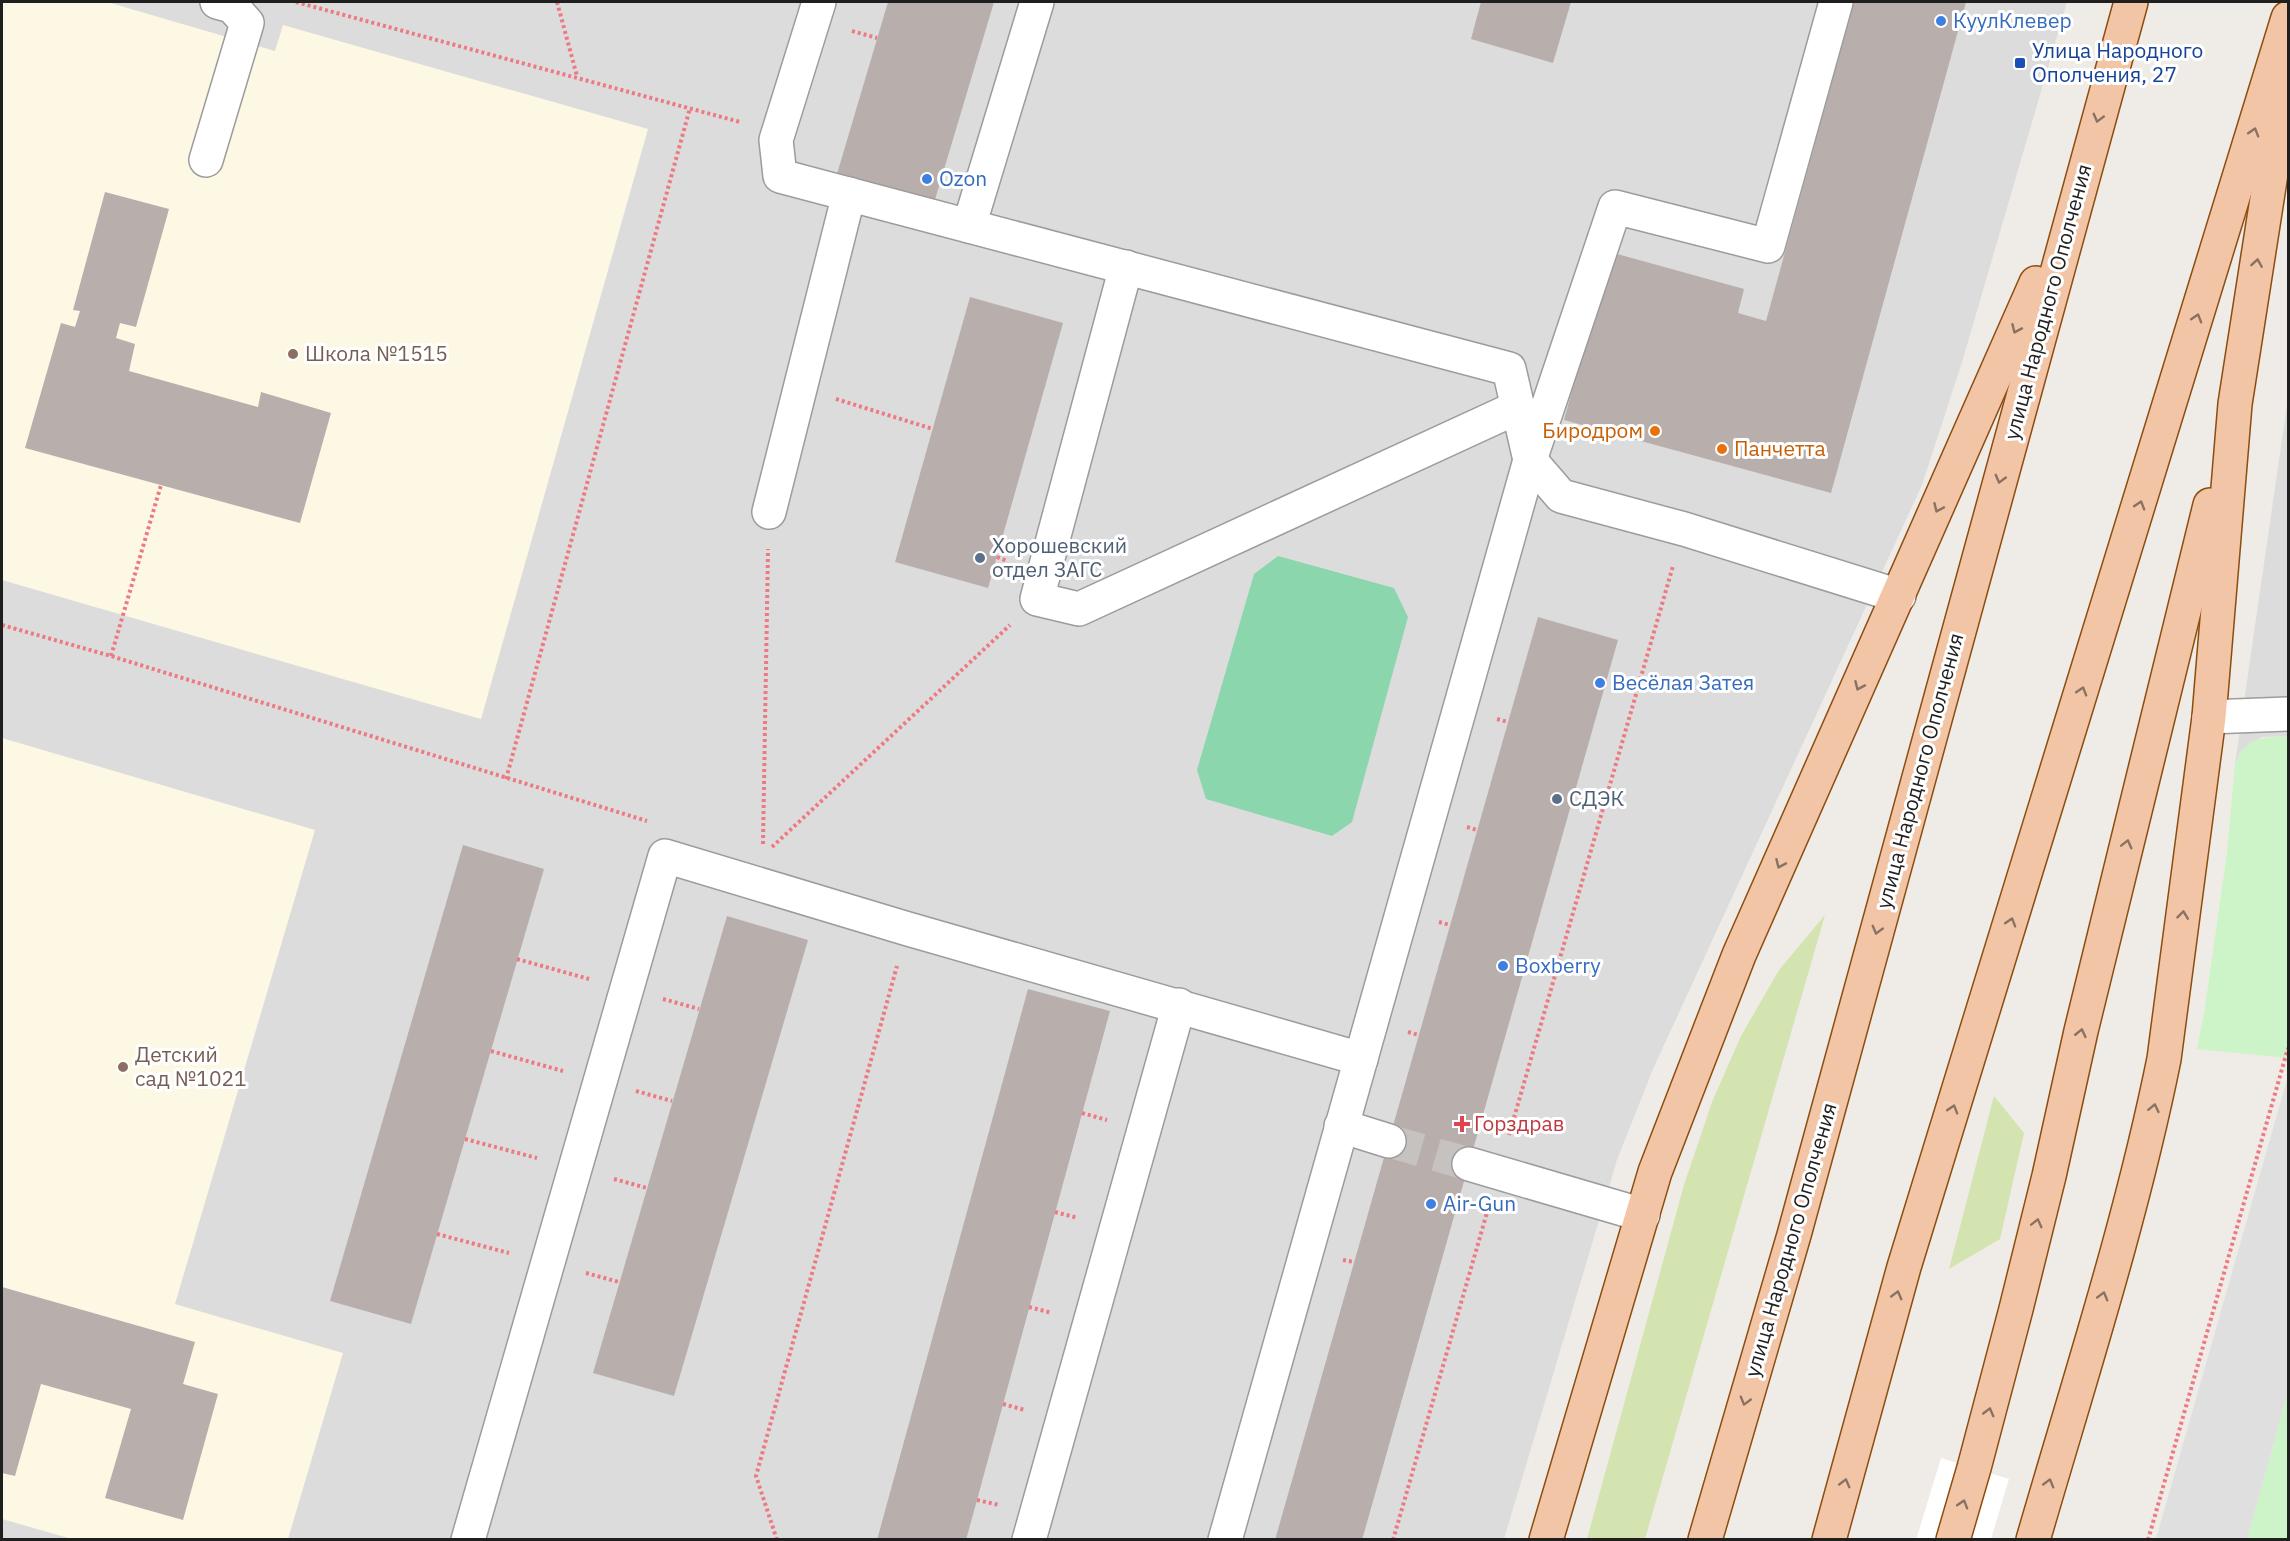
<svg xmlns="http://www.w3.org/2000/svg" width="2290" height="1541" viewBox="0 0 2290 1541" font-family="'IBM Plex Sans',sans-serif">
<rect width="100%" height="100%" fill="#efebe7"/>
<!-- residential -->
<g fill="#dddcdd">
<path d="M2 2H2067L1963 359 1922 485 1653 1069 1617 1160 1504 1539 2 1540Z"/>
<path d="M2288 398V736L2262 737 2240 752 2235 764Z"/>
</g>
<!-- education -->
<g fill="#fcf8e3">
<path d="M2 2H107L275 51 283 25 648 129 481 719 2 580Z"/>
<path d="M2 738 315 830 175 1304 343 1353 288 1539H72L2 1519Z"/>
</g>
<!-- grass -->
<g fill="#d3e4b1">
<path d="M1825 915 1645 1539H1587L1684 1185 1712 1102 1741 1036 1779 970Z"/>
<path d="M1994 1096 2024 1133 2000 1239 1949 1269Z"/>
</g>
<!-- park -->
<g fill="#ccf4c8">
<path d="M2288 736V1058L2197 1049 2204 1014 2227 853 2235 764C2246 736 2262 738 2288 736Z"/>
<path d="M2288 1391V1539H2247Z"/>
</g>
<!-- pitch -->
<path fill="#8cd6ad" d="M1278 556 1394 588 1408 617 1352 822 1332 836 1206 799 1197 770 1254 574Z"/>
<!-- parking -->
<path fill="#dfdfdf" d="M2288 1076V1391L2247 1539H2156Z"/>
<!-- pier -->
<path fill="#fff" d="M1941 1458 2009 1479 1991 1539 1916 1540Z"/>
<!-- building -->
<g fill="#b8afac">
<path d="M888 2H994L934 203 837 174Z"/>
<path d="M1481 2H1571L1553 63 1471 39Z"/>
<path d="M1854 2H1966L1831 493 1564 420 1610 252 1744 289 1738 313 1766 321Z"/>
<path d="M105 192 169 209 136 327 120 323 116 338 135 344 129 371 258 407 261 392 331 413 300 523 25 448 61 323 75 327 80 311 73 310Z"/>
<path d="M970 297 1063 323 988 588 895 562Z"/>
<path d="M1538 617 1618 640 1362 1540H1275Z"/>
<path d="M463 845 544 869 411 1324 330 1301Z"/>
<path d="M727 916 808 940 674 1396 593 1373Z"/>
<path d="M1028 989 1110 1011 977 1500 966 1540H877Z"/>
<path d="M2 1287 195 1342 183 1384 218 1394 183 1520 105 1498 131 1409 41 1384 15 1476 2 1473Z"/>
</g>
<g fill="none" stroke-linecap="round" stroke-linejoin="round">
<!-- minor-tunnel -->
<path stroke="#c5c2bf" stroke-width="33" stroke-dasharray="33 16" stroke-linecap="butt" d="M1389 1141 1469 1164"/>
<!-- minor casing -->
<g stroke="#9c9c9c" stroke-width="36">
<g id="minor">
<path d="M819 2 776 140 780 176 1509 369 1530 460 1561 496 1684 529 1899 596"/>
<path d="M206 160 247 23 232 6 217 2"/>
<path d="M969 226 1037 2"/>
<path d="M1126 267 1037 599 1079 609 1518 407"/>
<path d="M769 512 849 194"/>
<path d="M2209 717 2288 714"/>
<path d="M1341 1126 1389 1141"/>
<path d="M1469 1164 1643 1215"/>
<path d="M468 1540 665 856 908 929 1361 1059"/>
<path d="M1029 1540 1179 1005"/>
<path d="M1225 1540 1530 460 1615 207 1768 246 1836 2"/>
</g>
</g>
<!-- major casing -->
<g stroke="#8c4d0e" stroke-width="36">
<g id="major">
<path d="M1546 1540 1655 1172 1739 955 2036 283"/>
<path d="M1705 1540 1794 1235 2131 2"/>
<path d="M1829 1540 1904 1267 2288 18"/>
<path d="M1953 1540 1974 1468 2016 1309 2049 1176 2081 1031 2210 505"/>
<path d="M2033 1540C2079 1381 2131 1222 2164 1059L2209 717 2235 404 2284 90"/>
</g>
</g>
<!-- path -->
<g stroke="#ed7a82" stroke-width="4" stroke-dasharray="3 3" stroke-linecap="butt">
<path d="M296 2 740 122"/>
<path d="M557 2 577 76"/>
<path d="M852 31 877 38"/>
<path d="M836 399 933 429"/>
<path d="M997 557 1007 561"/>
<path d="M2 625 111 656 647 821"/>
<path d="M111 656 161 485"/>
<path d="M1497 719 1508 722"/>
<path d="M506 779 690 108"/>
<path d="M1467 827 1477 830"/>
<path d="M763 844 768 549"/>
<path d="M772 847 1010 625"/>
<path d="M1439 922 1450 925"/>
<path d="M517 959 589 979"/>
<path d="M663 999 699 1009"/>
<path d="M1408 1032 1419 1035"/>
<path d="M491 1051 563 1071"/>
<path d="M636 1091 672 1101"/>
<path d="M1082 1113 1107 1120"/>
<path d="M1509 1135 1673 566"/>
<path d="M465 1139 537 1158"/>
<path d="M614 1179 647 1188"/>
<path d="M1055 1212 1078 1218"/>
<path d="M437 1234 509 1253"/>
<path d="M1343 1260 1354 1262"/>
<path d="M586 1273 619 1282"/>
<path d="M1029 1307 1052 1313"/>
<path d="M1003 1404 1025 1410"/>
<path d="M977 1500 999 1505"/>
<path d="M777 1540 756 1476 897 966"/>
<path d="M1393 1540 1488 1209"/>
<path d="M2148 1540 2288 1048"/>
</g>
<!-- minor -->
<use href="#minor" stroke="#fff" stroke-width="33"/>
<!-- major -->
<use href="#major" stroke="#f3c5a7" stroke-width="33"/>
</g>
<!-- one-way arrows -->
<defs><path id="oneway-chevron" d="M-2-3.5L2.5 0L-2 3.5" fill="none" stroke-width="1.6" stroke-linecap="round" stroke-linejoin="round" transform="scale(1.5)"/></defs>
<g stroke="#897263">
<use href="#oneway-chevron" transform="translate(2098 118) rotate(105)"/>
<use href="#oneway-chevron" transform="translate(2254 132) rotate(-73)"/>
<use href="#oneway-chevron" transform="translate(2257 263) rotate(-81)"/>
<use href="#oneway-chevron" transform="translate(2197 318) rotate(-73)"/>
<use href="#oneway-chevron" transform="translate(2016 329) rotate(114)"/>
<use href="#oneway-chevron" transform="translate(2000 479) rotate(105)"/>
<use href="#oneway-chevron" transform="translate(2140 505) rotate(-73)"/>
<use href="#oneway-chevron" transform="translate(1938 508) rotate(114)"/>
<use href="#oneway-chevron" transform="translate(1859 686) rotate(114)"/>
<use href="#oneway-chevron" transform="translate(2082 691) rotate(-73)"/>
<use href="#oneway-chevron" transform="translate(2127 844) rotate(-76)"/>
<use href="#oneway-chevron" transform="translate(1780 864) rotate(114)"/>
<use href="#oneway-chevron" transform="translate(2183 915) rotate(-83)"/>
<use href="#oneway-chevron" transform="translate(2011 922) rotate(-73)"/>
<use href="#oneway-chevron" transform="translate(1877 930) rotate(105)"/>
<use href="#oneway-chevron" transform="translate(2081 1033) rotate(-77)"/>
<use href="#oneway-chevron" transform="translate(2154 1108) rotate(-78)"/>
<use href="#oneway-chevron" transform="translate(1953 1109) rotate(-73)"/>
<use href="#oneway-chevron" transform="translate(2037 1223) rotate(-76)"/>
<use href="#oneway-chevron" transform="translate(1897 1295) rotate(-75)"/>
<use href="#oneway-chevron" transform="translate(2103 1296) rotate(-74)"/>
<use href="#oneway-chevron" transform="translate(1745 1401) rotate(106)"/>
<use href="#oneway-chevron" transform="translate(1989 1412) rotate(-75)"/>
<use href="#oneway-chevron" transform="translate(1845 1483) rotate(-75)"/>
<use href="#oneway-chevron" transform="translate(2049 1483) rotate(-74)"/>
<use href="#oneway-chevron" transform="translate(1963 1504) rotate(-73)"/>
</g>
<!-- markers -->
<g fill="#3f7fe0" stroke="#fff" stroke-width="2">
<circle cx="1941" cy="21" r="6"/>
<circle cx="927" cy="179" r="6"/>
<circle cx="1600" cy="683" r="6"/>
<circle cx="1503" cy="966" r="6"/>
<circle cx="1431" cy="1204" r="6"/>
</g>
<rect fill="#1a4fb4" stroke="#fff" stroke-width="2" x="2014" y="57" width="12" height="12" rx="3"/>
<g fill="#8d6e63" stroke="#fff" stroke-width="2">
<circle cx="293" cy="354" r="6"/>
<circle cx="123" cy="1067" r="6"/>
</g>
<g fill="#e8710a" stroke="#fff" stroke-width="2">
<circle cx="1655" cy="431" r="6"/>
<circle cx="1722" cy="449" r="6"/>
</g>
<g fill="#5c6f8a" stroke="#fff" stroke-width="2">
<circle cx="980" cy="558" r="6"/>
<circle cx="1557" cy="799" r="6"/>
</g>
<path fill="#e0444e" stroke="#fff" stroke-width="2" d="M1459 1115h6v6h6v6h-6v6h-6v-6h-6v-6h6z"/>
<g text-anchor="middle" stroke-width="6" stroke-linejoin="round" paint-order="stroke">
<!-- shop labels -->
<g font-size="21" fill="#366cbe" stroke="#fff" text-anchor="start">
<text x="1953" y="28">КуулКлевер</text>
<text x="939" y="186">Ozon</text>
<text x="1612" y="690">Весёлая Затея</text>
<text x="1515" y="973">Boxberry</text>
<text x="1443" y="1211">Air-Gun</text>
</g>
<!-- transit labels -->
<g font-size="21" fill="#164399" stroke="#fff" text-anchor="start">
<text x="2032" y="58">Улица Народного<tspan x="2032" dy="24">Ополчения, 27</tspan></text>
</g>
<!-- street labels -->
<g font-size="21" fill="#1f1f1f" stroke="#fff">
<text transform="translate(2048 302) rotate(-75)" y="7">улица Народного Ополчения</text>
<text transform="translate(1920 771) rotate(-75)" y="7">улица Народного Ополчения</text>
<text transform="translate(1791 1240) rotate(-74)" y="7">улица Народного Ополчения</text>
</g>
<!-- education labels -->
<g font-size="21" fill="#785e54" stroke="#fff" text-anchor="start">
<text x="305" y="361">Школа №1515</text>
<text x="135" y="1062">Детский<tspan x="135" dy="24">сад №1021</tspan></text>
</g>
<!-- food labels -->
<g font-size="21" fill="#c56008" stroke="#fff" text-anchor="end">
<text x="1643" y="438">Биродром</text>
<text x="1734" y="456" text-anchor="start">Панчетта</text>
</g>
<!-- service labels -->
<g font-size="21" fill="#4e5e75" stroke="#fff" text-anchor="start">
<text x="992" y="553">Хорошевский<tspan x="992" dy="24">отдел ЗАГС</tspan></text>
<text x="1569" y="806">СДЭК</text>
</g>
<!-- health labels -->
<g font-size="21" fill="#be3a42" stroke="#fff" text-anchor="start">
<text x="1474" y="1131">Горздрав</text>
</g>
</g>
<!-- border -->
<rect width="2290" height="1541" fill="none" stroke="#1f1f1f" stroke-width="6"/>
</svg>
